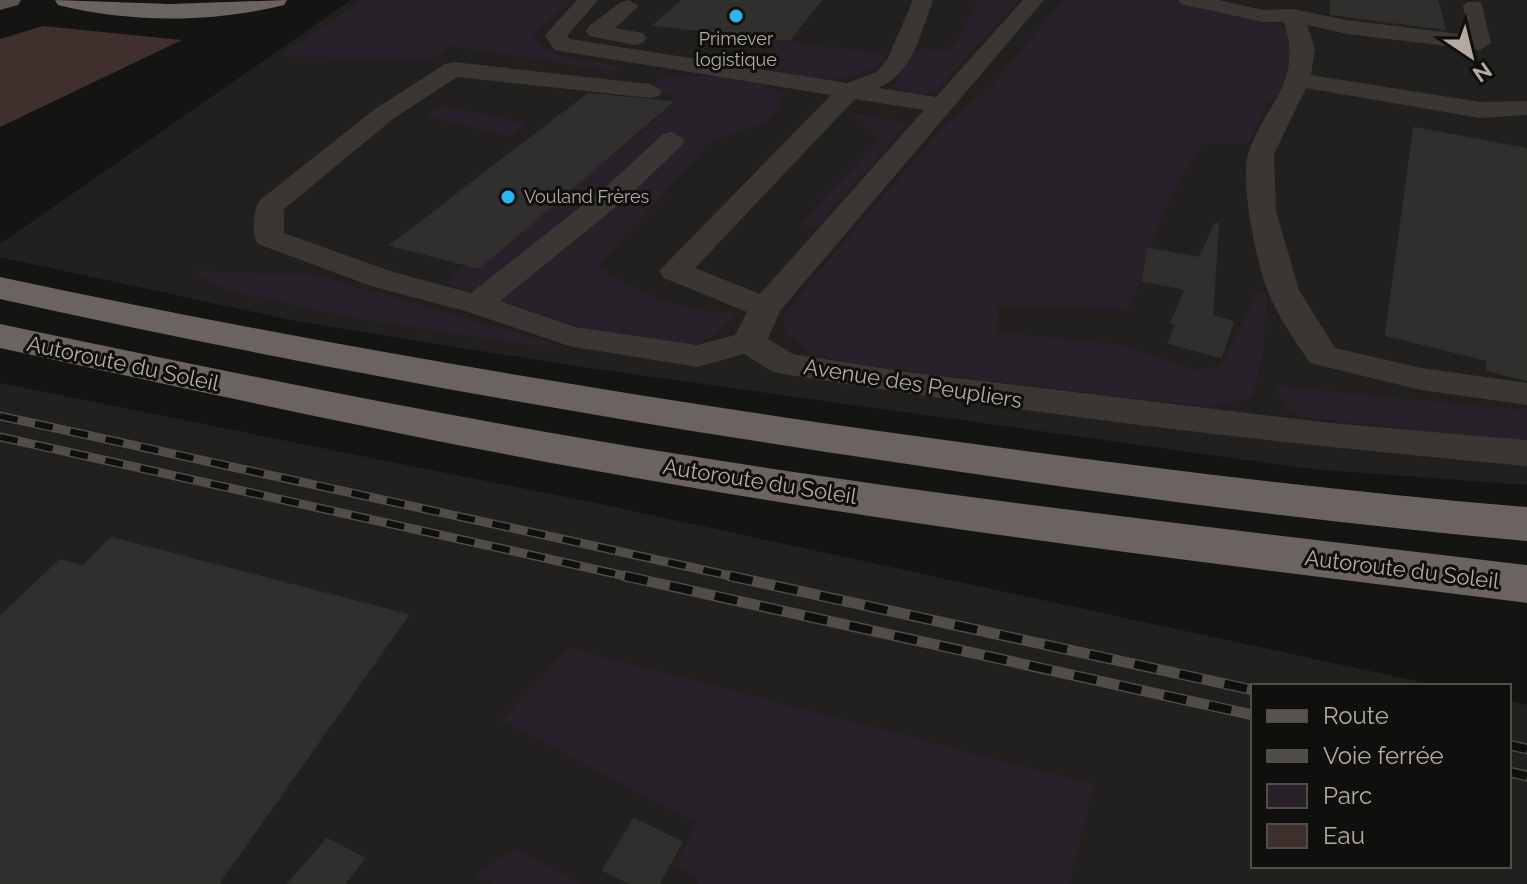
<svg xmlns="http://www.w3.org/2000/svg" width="1527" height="884" viewBox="0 0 1527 884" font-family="Raleway,sans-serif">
<rect width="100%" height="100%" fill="#141412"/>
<!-- built -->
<g fill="#21201e">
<path d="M351 0H1527V485L1311 469 568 365 295 321 0 257V244Z"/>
<path d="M0 383 591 502 1439 686H1253V866H1509V701L1527 705V884H0Z"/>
</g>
<!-- green -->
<g fill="#282129">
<path d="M361 0H573L534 33 537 43C562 60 591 62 621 66L614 71 450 46 430 61 281 56Z"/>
<path d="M978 0H1019L934 93 909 94 895 86 912 48 947 51 955 44Z"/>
<path d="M1063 0H1170L1280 25 1293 34C1295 56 1284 79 1276 99L1268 101 1248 144H1202C1184 171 1170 198 1158 227 1148 256 1142 283 1128 309L998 306 997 332 1124 345 1194 371 1220 366 1258 291 1267 294 1263 351 1253 397 1208 407 891 369 815 356 785 332V313L809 283 943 126 994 83Z"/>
<path d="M773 40 880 53 886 57C862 86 810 78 777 75L768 53Z"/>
<path d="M671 76C699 76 762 74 781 95L780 108 765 124 713 139 598 266C640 296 685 314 738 312 728 322 718 335 705 340 638 366 515 298 448 284L456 270 469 265 479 268 676 102 670 94 651 84Z"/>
<path d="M444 106 528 124 511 136 424 116Z"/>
<path d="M852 113 902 122 905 126 815 229 801 223 880 140Z"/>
<path d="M192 271 316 275 558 345 524 344 366 320 229 291Z"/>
<path d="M1274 386 1519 410 1527 407V441L1299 417 1287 410Z"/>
<path d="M569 648 1094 785 1069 884H697L700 878 674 866 696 823 502 720Z"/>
<path d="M515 849 581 884H495L474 876Z"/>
</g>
<!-- water -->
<path fill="#3f2f2d" d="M43 26 182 40 0 127V39Z"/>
<!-- building -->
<g fill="#302f2d" stroke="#302f2c" stroke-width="2">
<path d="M683 0H821L789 40 654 25Z"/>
<path d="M1331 0H1437L1445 29 1331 14Z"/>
<path d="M588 94 672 102 479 268 391 245Z"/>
<path d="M1414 128 1527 149V380L1487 370V360L1386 335Z"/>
<path d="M1215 224H1218L1212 316 1233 322 1221 357 1169 343 1176 324 1171 323 1186 289 1143 281 1148 249 1200 258Z"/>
<path d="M111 538 408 615 218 884H0V617L60 560 83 566Z"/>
<path d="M634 819 682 842 658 884H631L603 870Z"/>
<path d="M327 839 364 858 344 884H288Z"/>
</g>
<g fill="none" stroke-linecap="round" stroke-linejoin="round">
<!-- minor -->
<g fill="#393633" fill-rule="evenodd">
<path d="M577 0H598L567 36 570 39 847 83 877 72 888 58 913 0H933C921 32 913 74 878 88L936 97 1023 0H1044L780 311 768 339 793 354 907 372 1331 423 1527 440V466C1278 444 1030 414 783 374L771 371 744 354 697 367 569 346 465 311 371 286 258 244C251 234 253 210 260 200L375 109 445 64 453 62 650 84 662 91 659 96 650 98 457 77 393 119 284 209V233L393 272 471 293 608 185 663 134 672 132 685 140 681 146 628 197 500 301 575 327 697 345 735 335 747 312 664 278 659 271 831 95 554 50 545 35ZM855 99 924 110 760 294 695 268Z"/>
<path d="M629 0 639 6 615 28 643 33 646 38 643 43 635 45 589 36 586 31 589 26 621 2Z"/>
<path d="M1178 0H1218L1263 10 1293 9 1347 20 1468 35 1463 6 1467 2H1481L1491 43 1480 50 1347 34 1307 25 1315 49 1311 75 1480 102 1527 101V115L1480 118 1306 88 1274 154 1276 211 1299 290 1335 348 1421 368 1527 383V405L1421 390 1310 363C1295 341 1276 314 1267 289 1256 261 1239 179 1249 151 1268 100 1303 82 1284 22H1263L1181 4Z"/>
</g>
<!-- major -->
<path fill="#58534f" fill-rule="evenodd" d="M0 0H21L18 5 0 10Z"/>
<!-- highway -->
<g fill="#6a635f" fill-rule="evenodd">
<path d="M55 0 171 4 287 0 284 5C211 23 131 23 58 5Z"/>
<path d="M0 277C291 339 584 389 879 431 1095 461 1310 489 1527 507V541C1313 522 1100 493 887 461 589 417 294 364 0 299Z"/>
<path d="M0 324C223 371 446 417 672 453 955 499 1242 531 1527 565V603C1241 567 955 533 671 484 446 446 223 397 0 348Z"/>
</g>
<!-- rail-far1 casing -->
<g stroke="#504c48" stroke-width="9">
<g id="rail-far1">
<path d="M0 416 740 578"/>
<path d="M0 437 634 578"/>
</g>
</g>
<!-- rail casing -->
<g stroke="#504c48" stroke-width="11">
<g id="rail">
<path d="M625 576 1253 715"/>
<path d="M730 576 1253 690"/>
<path d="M1509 745 1527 749"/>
<path d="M1509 772 1527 776"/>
</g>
</g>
<!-- rail-far1 -->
<use href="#rail-far1" stroke="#0f0f0d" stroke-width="6" stroke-dasharray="18" stroke-linecap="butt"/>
<!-- rail -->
<use href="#rail" stroke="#0f0f0d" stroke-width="8" stroke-dasharray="23" stroke-linecap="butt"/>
</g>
<!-- markers -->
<g fill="#27b7f7" stroke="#0f0f0d" stroke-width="3">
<circle cx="736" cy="16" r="8"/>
<circle cx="508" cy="197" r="8"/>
</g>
<g text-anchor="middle" stroke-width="6" stroke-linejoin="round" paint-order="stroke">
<!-- far-poi labels -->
<g font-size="18" fill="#b5a9a3" stroke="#0f0f0d">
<text x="736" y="45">Primever<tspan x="736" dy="21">logistique</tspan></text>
<text x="524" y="203" text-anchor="start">Vouland Frères</text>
</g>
<!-- street labels -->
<g font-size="22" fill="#b5a9a3" stroke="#0f0f0d">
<text transform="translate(123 363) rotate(12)" y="8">Autoroute du Soleil</text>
<text transform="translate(913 383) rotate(9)" y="8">Avenue des Peupliers</text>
<text transform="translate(760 481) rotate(9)" y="8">Autoroute du Soleil</text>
<text transform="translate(1402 569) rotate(7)" y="8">Autoroute du Soleil</text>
</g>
</g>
<!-- legend -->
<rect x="1251" y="684" width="260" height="184" fill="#0f0f0d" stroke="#514d49" stroke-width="2"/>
<rect x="1267" y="710" width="40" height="12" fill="#58534f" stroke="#514d49" stroke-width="2"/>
<text x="1323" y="724" font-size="24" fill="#b5a9a3">Route</text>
<rect x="1267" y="750" width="40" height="12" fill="#504c48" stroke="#514d49" stroke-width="2"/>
<text x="1323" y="764" font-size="24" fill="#b5a9a3">Voie ferrée</text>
<rect x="1267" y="784" width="40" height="24" fill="#282129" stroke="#514d49" stroke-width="2"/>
<text x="1323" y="804" font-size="24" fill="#b5a9a3">Parc</text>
<rect x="1267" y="824" width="40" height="24" fill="#3f2f2d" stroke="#514d49" stroke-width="2"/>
<text x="1323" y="844" font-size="24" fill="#b5a9a3">Eau</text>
<!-- north arrow -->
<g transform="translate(1471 56) rotate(145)" stroke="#0f0f0d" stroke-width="6" paint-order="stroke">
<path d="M0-6L14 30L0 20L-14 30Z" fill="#b5a9a3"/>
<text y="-12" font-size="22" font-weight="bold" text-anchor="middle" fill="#b5a9a3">N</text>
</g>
</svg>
